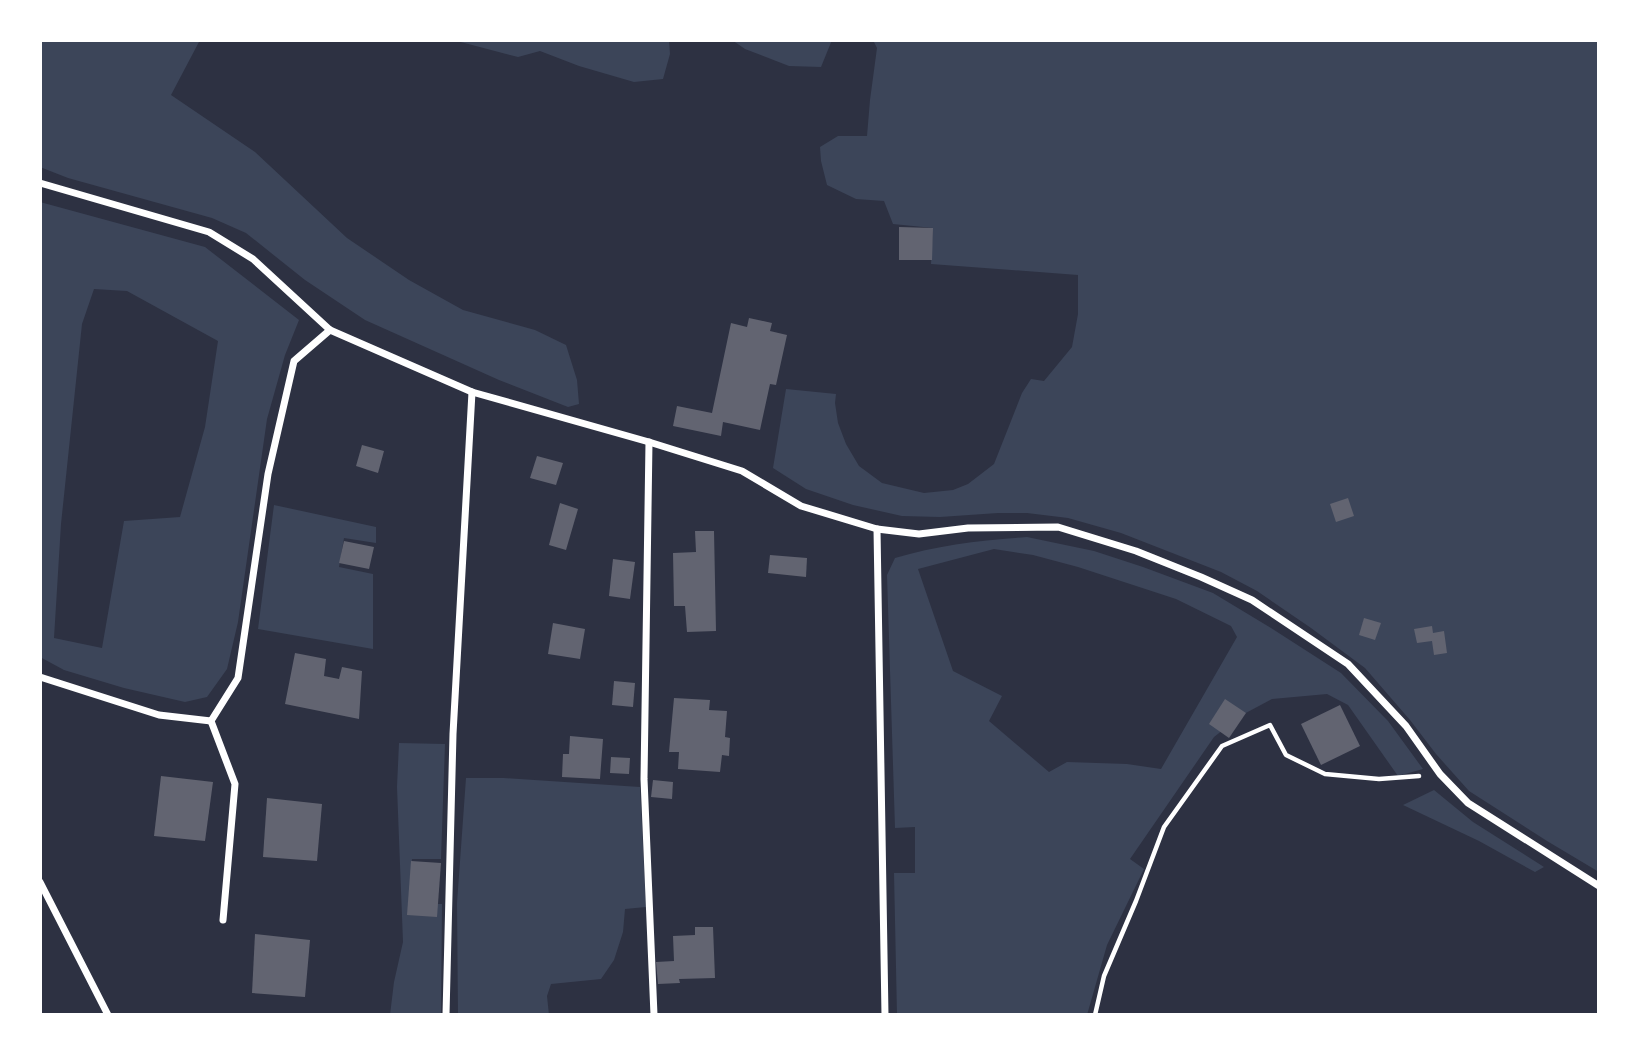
<svg xmlns="http://www.w3.org/2000/svg" width="1639" height="1055" viewBox="0 0 1639 1055" font-family="'Alegreya Sans',sans-serif">
<rect width="100%" height="100%" fill="#2d3142"/>
<!-- green -->
<g fill="#3c4559" fill-rule="evenodd">
<path d="M40 40H200L171 95 255 152 347 238 409 280 463 310 535 330 566 345 577 380 579 404 568 407 499 380 365 320 305 280 246 233 212 218 68 178 40 167Z"/>
<path d="M458 40H669L670 54 663 79 634 82 579 66 540 51 518 57 457 41Z"/>
<path d="M732 40H832L821 67 789 66 745 49Z"/>
<path d="M873 40H1599V872L1547 841 1469 791 1436 754 1410 720 1365 668 1311 628 1257 591 1221 572 1121 533 1068 518 1027 513H998L940 517 902 516 853 505 806 489 773 468 786 389 836 394 835 403 838 423 846 444 859 466 882 483 924 493 953 490 968 484 994 464 1022 393 1031 379 1044 381 1072 347 1078 314V275L931 264 933 228 893 224 884 201 856 199 827 185 821 161 820 147 838 136H867L870 100 877 48Z"/>
<path d="M40 202 205 247 299 320 285 355 267 419 238 622 227 669 207 697 185 702 124 688 64 670 40 657ZM94 289 127 291 218 341 205 427 180 517 124 521 102 648 54 638 61 524 82 324Z"/>
<path d="M274 505 376 527V543L344 538 339 567 373 574V649L258 629Z"/>
<path d="M1027 537 1094 551 1143 567 1213 593 1271 628 1341 673 1388 721 1423 769 1398 776 1348 705 1327 694 1272 699 1242 715 1214 737 1130 859 1144 869 1107 945 1087 1015H897L894 873H915V827L895 828 887 575 895 558C937 545 983 540 1027 537ZM994 549 1033 555 1078 567 1176 599 1231 626 1237 637 1161 769 1127 764 1067 762 1049 772 989 721 1002 696 953 671 918 569Z"/>
<path d="M399 743 445 744 441 859H412L409 904H442L441 1015H390L394 982 403 942 397 787Z"/>
<path d="M466 778H504L640 787 646 907 625 909 623 932 614 960 601 979 551 984 547 996 549 1015H458L457 903Z"/>
<path d="M1434 790 1473 822 1544 867 1535 872 1479 841 1403 805Z"/>
</g>
<!-- building -->
<g fill="#626471">
<path d="M899 227 933 228 932 260H899Z"/>
<path d="M749 318 772 323 770 331 787 335 776 385 770 384 760 430 723 422 721 436 673 426 677 406 712 413 731 323 747 327Z"/>
<path d="M362 445 384 451 378 473 356 466Z"/>
<path d="M537 456 563 463 556 485 530 478Z"/>
<path d="M1348 498 1354 516 1336 522 1330 504Z"/>
<path d="M560 503 578 509 566 550 549 545Z"/>
<path d="M695 531H714L716 631 687 632 685 606H674L673 553 696 552Z"/>
<path d="M344 541 374 547 369 569 339 563Z"/>
<path d="M770 555 807 558 806 577 768 573Z"/>
<path d="M613 559 635 562 630 599 609 596Z"/>
<path d="M1364 618 1381 623 1375 640 1359 635Z"/>
<path d="M553 623 585 629 580 659 548 654Z"/>
<path d="M1432 626 1433 633 1444 631 1447 653 1434 655 1432 641 1417 643 1414 629Z"/>
<path d="M295 653 326 659 324 676 339 679 342 667 362 671 359 719 285 704Z"/>
<path d="M614 681 635 683 633 707 612 705Z"/>
<path d="M674 698 710 700 709 710 727 711 725 737 730 738 729 756 722 755 720 772 678 769 679 752H669Z"/>
<path d="M1225 699 1246 713 1229 738 1209 724Z"/>
<path d="M1340 705 1360 746 1321 765 1301 724Z"/>
<path d="M570 736 603 739 600 779 562 777 563 754H569Z"/>
<path d="M611 757 630 758 629 774 610 773Z"/>
<path d="M161 776 213 782 205 841 154 836Z"/>
<path d="M653 780 673 782 672 799 651 797Z"/>
<path d="M267 798 322 804 317 861 263 857Z"/>
<path d="M411 861 441 863 437 917 407 915Z"/>
<path d="M695 927H713L715 978 679 979 680 983 658 984 656 962 674 961 673 936 695 935Z"/>
<path d="M255 934 310 940 305 997 252 993Z"/>
</g>
<g fill="none" stroke-linecap="round" stroke-linejoin="round">
<!-- path -->
<path stroke="#fff" stroke-width="4.5" d="M1095 1015 1104 976 1136 901 1164 827 1222 746 1270 725 1286 755 1325 774 1379 779 1419 776"/>
<!-- minor -->
<g stroke="#fff" stroke-width="7">
<path d="M40 183 209 232 253 259 330 330 472 392 649 442 742 471 801 506 877 529 919 534 968 528 1058 527 1136 551 1201 577 1252 600 1348 664 1406 726 1440 774 1468 803 1599 886"/>
<path d="M649 442 644 779 654 1015"/>
<path d="M877 529 885 1015"/>
<path d="M40 677 159 715 211 721 238 678 268 474 294 361 330 330"/>
<path d="M211 721 235 784 223 920"/>
<path d="M40 882 108 1015"/>
<path d="M446 1015 453 734 472 392"/>
</g>
</g>
<!-- border -->
<rect width="1639" height="1055" fill="none" stroke="#ffffff" stroke-width="84"/>
</svg>
